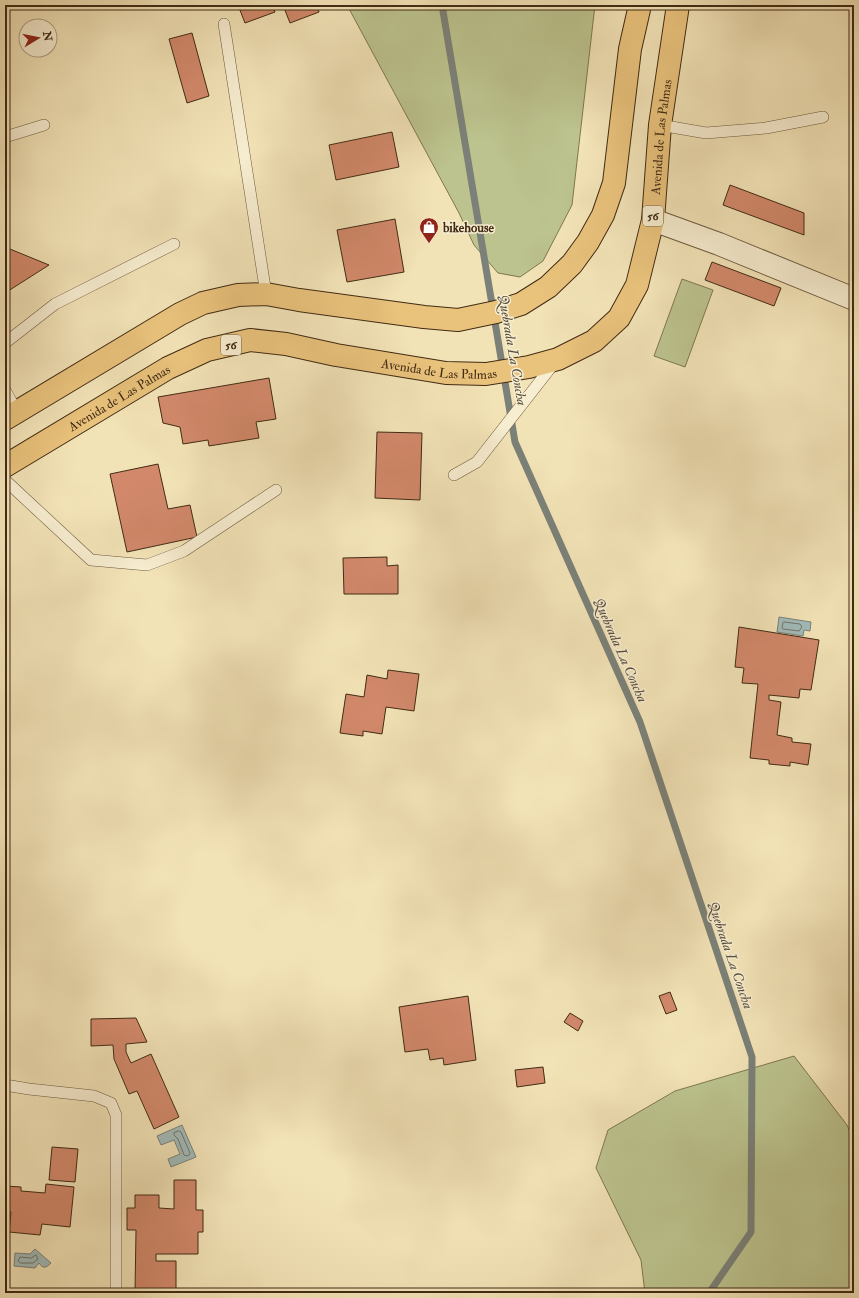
<svg xmlns="http://www.w3.org/2000/svg" width="859" height="1298" viewBox="0 0 859 1298" font-family="'IM FELL Double Pica',serif">
<rect width="100%" height="100%" fill="#f2e3b7"/>
<filter id="stains"><feTurbulence type="fractalNoise" baseFrequency=".005" numOctaves="4"/><feColorMatrix values="0 0 0 0 .2 0 0 0 0 .09 0 0 0 0 .02 0 0 0 .5 -.17"/></filter>
<radialGradient id="worn" r=".72"><stop offset=".6" stop-color="#630" stop-opacity="0"/><stop offset="1" stop-color="#630" stop-opacity=".3"/></radialGradient>
<!-- green -->
<g fill="#bcc38e" stroke="#7e7751">
<path d="M347 5H595L572 205 543 261 520 277 498 273 474 245 459 213Z"/>
<path d="M682 279 713 290 685 367 654 356Z"/>
<path d="M794 1056 847 1125 854 1141V1288L852 1293H645L641 1260 596 1168 608 1130 675 1091Z"/>
</g>
<!-- water -->
<g fill="#a1bbba" stroke="#7b8178">
<path d="M779 617 811 622 810 631 804 630 803 636 777 632Z"/>
<path d="M182 1125 196 1157 171 1167 168 1159 180 1154 174 1140 161 1145 157 1136Z"/>
<path d="M35 1249 51 1263C46 1268 43 1269 39 1263L35 1268 14 1266 15 1253 30 1254Z"/>
</g>
<g fill="none" stroke-linecap="round" stroke-linejoin="round">
<!-- shore -->
<g stroke="#717367" stroke-width="1">
<path d="M784 622 800 624 802 627 799 631 783 629 782 627 783 623Z"/>
<path d="M179 1131 181 1132 190 1153 189 1155 187 1156 184 1155 178 1139 174 1135V1133Z"/>
<path d="M36 1255 38 1259 33 1263H20L18 1261 20 1257 31 1258Z"/>
</g>
<!-- stream -->
<path stroke="#7b8178" stroke-width="7" d="M442 5 515 442 640 722 752 1057 751 1232 709 1293"/>
</g>
<!-- building -->
<g fill="#d2896b" stroke="#412b14">
<path d="M238 5H317L319 12 290 23 283 5 274 9 275 12 245 23Z"/>
<path d="M192 33 209 96 187 103 169 39Z"/>
<path d="M392 132 399 167 336 180 329 145Z"/>
<path d="M730 185 804 213V235L723 205Z"/>
<path d="M395 219 404 272 347 282 337 230Z"/>
<path d="M5 247 49 265 5 293Z"/>
<path d="M712 262 781 288 774 306 705 280Z"/>
<path d="M269 378 276 419 256 422 259 438 209 446 208 440 183 444 180 427 163 423 158 397Z"/>
<path d="M377 432 422 433 420 500 375 498Z"/>
<path d="M158 464 168 509 190 505 197 537 127 552 110 474Z"/>
<path d="M387 557V566L398 565V594H344L343 558Z"/>
<path d="M739 627 819 640 811 690 800 689 799 698 769 695V700L781 702 777 735 792 738V742L811 744 808 765 790 762V766L769 764V760L750 758 758 684 742 683 744 668 735 667Z"/>
<path d="M388 670 419 674 414 711 386 707 382 734 363 731V736L340 733 346 694 364 697 367 675 387 679Z"/>
<path d="M670 992 677 1010 666 1014 659 996Z"/>
<path d="M468 996 476 1060 444 1065 443 1058 430 1060 428 1049 405 1052 399 1007Z"/>
<path d="M570 1013 583 1021 578 1031 564 1022Z"/>
<path d="M136 1018 147 1042 126 1044V1052L131 1063 151 1054 179 1117 154 1129 137 1091 129 1094 114 1059 113 1045 91 1046V1019Z"/>
<path d="M5 1029H9L8 1037H5Z"/>
<path d="M543 1067 545 1083 517 1087 515 1070Z"/>
<path d="M52 1147 78 1149 75 1182 49 1180Z"/>
<path d="M174 1180H196V1210H203V1232H198V1254H156V1261H176V1293H135L136 1230H127V1208H135V1195H159V1208L174 1209Z"/>
<path d="M46 1184 74 1187 70 1227 42 1224 40 1235 9 1232 11 1212 5 1211V1186L21 1187V1191L45 1193Z"/>
</g>
<g fill="none" stroke-linecap="round" stroke-linejoin="round">
<!-- service casing -->
<g stroke="#6d593d" stroke-width="12">
<g id="service">
<path d="M224 24 266 294"/>
<path d="M660 125 706 133 766 128 823 117"/>
<path d="M5 137 44 125"/>
<path d="M5 343 55 304 174 244"/>
<path d="M5 390 17 412"/>
<path d="M454 475 477 462 555 362"/>
<path d="M5 480 91 560 147 565 184 551 276 490"/>
<path d="M5 1085 29 1089 94 1096 111 1103 116 1115V1288"/>
</g>
</g>
<!-- minor casing -->
<g stroke="#6d593d" stroke-width="24">
<path id="minor" d="M653 220 719 244 854 299"/>
</g>
<!-- primary casing -->
<g stroke="#412b14" stroke-width="24">
<g id="primary">
<path d="M5 419 180 314 203 303 238 295 266 294 299 300 424 317 458 320 496 312 521 304 548 287 572 264 588 242 603 215 614 183 630 49 640 5"/>
<path id="s1" d="M5 466 168 368 207 350 250 340 286 344 336 355 446 373 486 374 529 367 558 359 594 341 619 318 637 285 653 220 660 125 678 5"/>
</g>
</g>
<!-- service -->
<use href="#service" stroke="#f7edd0" stroke-width="11"/>
<!-- minor -->
<use href="#minor" stroke="#f7edd0" stroke-width="22"/>
<!-- primary -->
<use href="#primary" stroke="#e9c27c" stroke-width="22"/>
</g>
<!-- icons -->
<defs>
<g id="shop-pin" transform="scale(1)"><path d="M0 17L-7.5 6A9.5 9.5 0 1 1 7.5 6Z" fill="#8f2418" stroke="#f7edd0"/><path d="M-5-2.5h2.3a2.7 3.5 0 0 1 5.4 0H5L5.5 6h-11ZM-1.5-2.5h3a1.5 2.3 0 0 0-3 0Z" fill="#fff"/></g>
</defs>
<g fill-rule="evenodd">
<use href="#shop-pin" x="429" y="227"/>
</g>
<g text-anchor="middle" stroke-width="3" stroke-linejoin="round" paint-order="stroke">
<!-- shield labels -->
<g fill="#f7edd0" stroke="#78654c" stroke-width="1">
<rect x="643" y="206" width="20" height="20" rx="3"/>
<rect x="221" y="335" width="20" height="20" rx="3"/>
</g>
<g font-size="12" font-weight="bold" fill="#412b14">
<text x="653" y="220">56</text>
<text x="231" y="349">56</text>
</g>
<!-- street labels -->
<g font-size="13" fill="#412b14" stroke="#f7edd0">
<text dy="5" stroke="none"><textPath href="#s1" startOffset="852">Avenida de Las Palmas</textPath></text>
<text dy="5" stroke="none"><textPath href="#s1" startOffset="469">Avenida de Las Palmas</textPath></text>
<text dy="5" stroke="none"><textPath href="#s1" startOffset="133">Avenida de Las Palmas</textPath></text>
</g>
<!-- poi labels -->
<g font-size="13" font-weight="bold" fill="#412b14" stroke="#f7edd0" text-anchor="start">
<text x="443" y="232">bikehouse</text>
</g>
<!-- water labels -->
<g font-size="14" font-style="italic" fill="#594f3e" stroke="#f7edd0">
<text transform="translate(513 350) rotate(80)" y="5">Quebrada La Concha</text>
<text transform="translate(621 650) rotate(66)" y="5">Quebrada La Concha</text>
<text transform="translate(731 955) rotate(71)" y="5">Quebrada La Concha</text>
</g>
</g>
<!-- margin -->
<rect width="859" height="1298" fill="none" stroke="#f2e3b7" stroke-width="20"/>
<rect x="6" y="6" width="847" height="1286" fill="none" stroke="#412b14" stroke-width="2"/>
<rect x="10" y="10" width="839" height="1278" fill="none" stroke="#412b14"/>
<!-- north arrow -->
<g transform="translate(38 38) rotate(80)"><circle r="19" fill="#f7edd0" stroke="#ae9f85"/>
<path d="M0-3L7 15L0 10L-7 15Z" fill="#8f2418"/>
<text y="-6" font-size="11" font-weight="bold" text-anchor="middle" fill="#412b14">N</text>
</g>
<rect width="100%" height="100%" filter="url(#stains)"/>
<rect width="100%" height="100%" fill="url(#worn)"/>
</svg>
